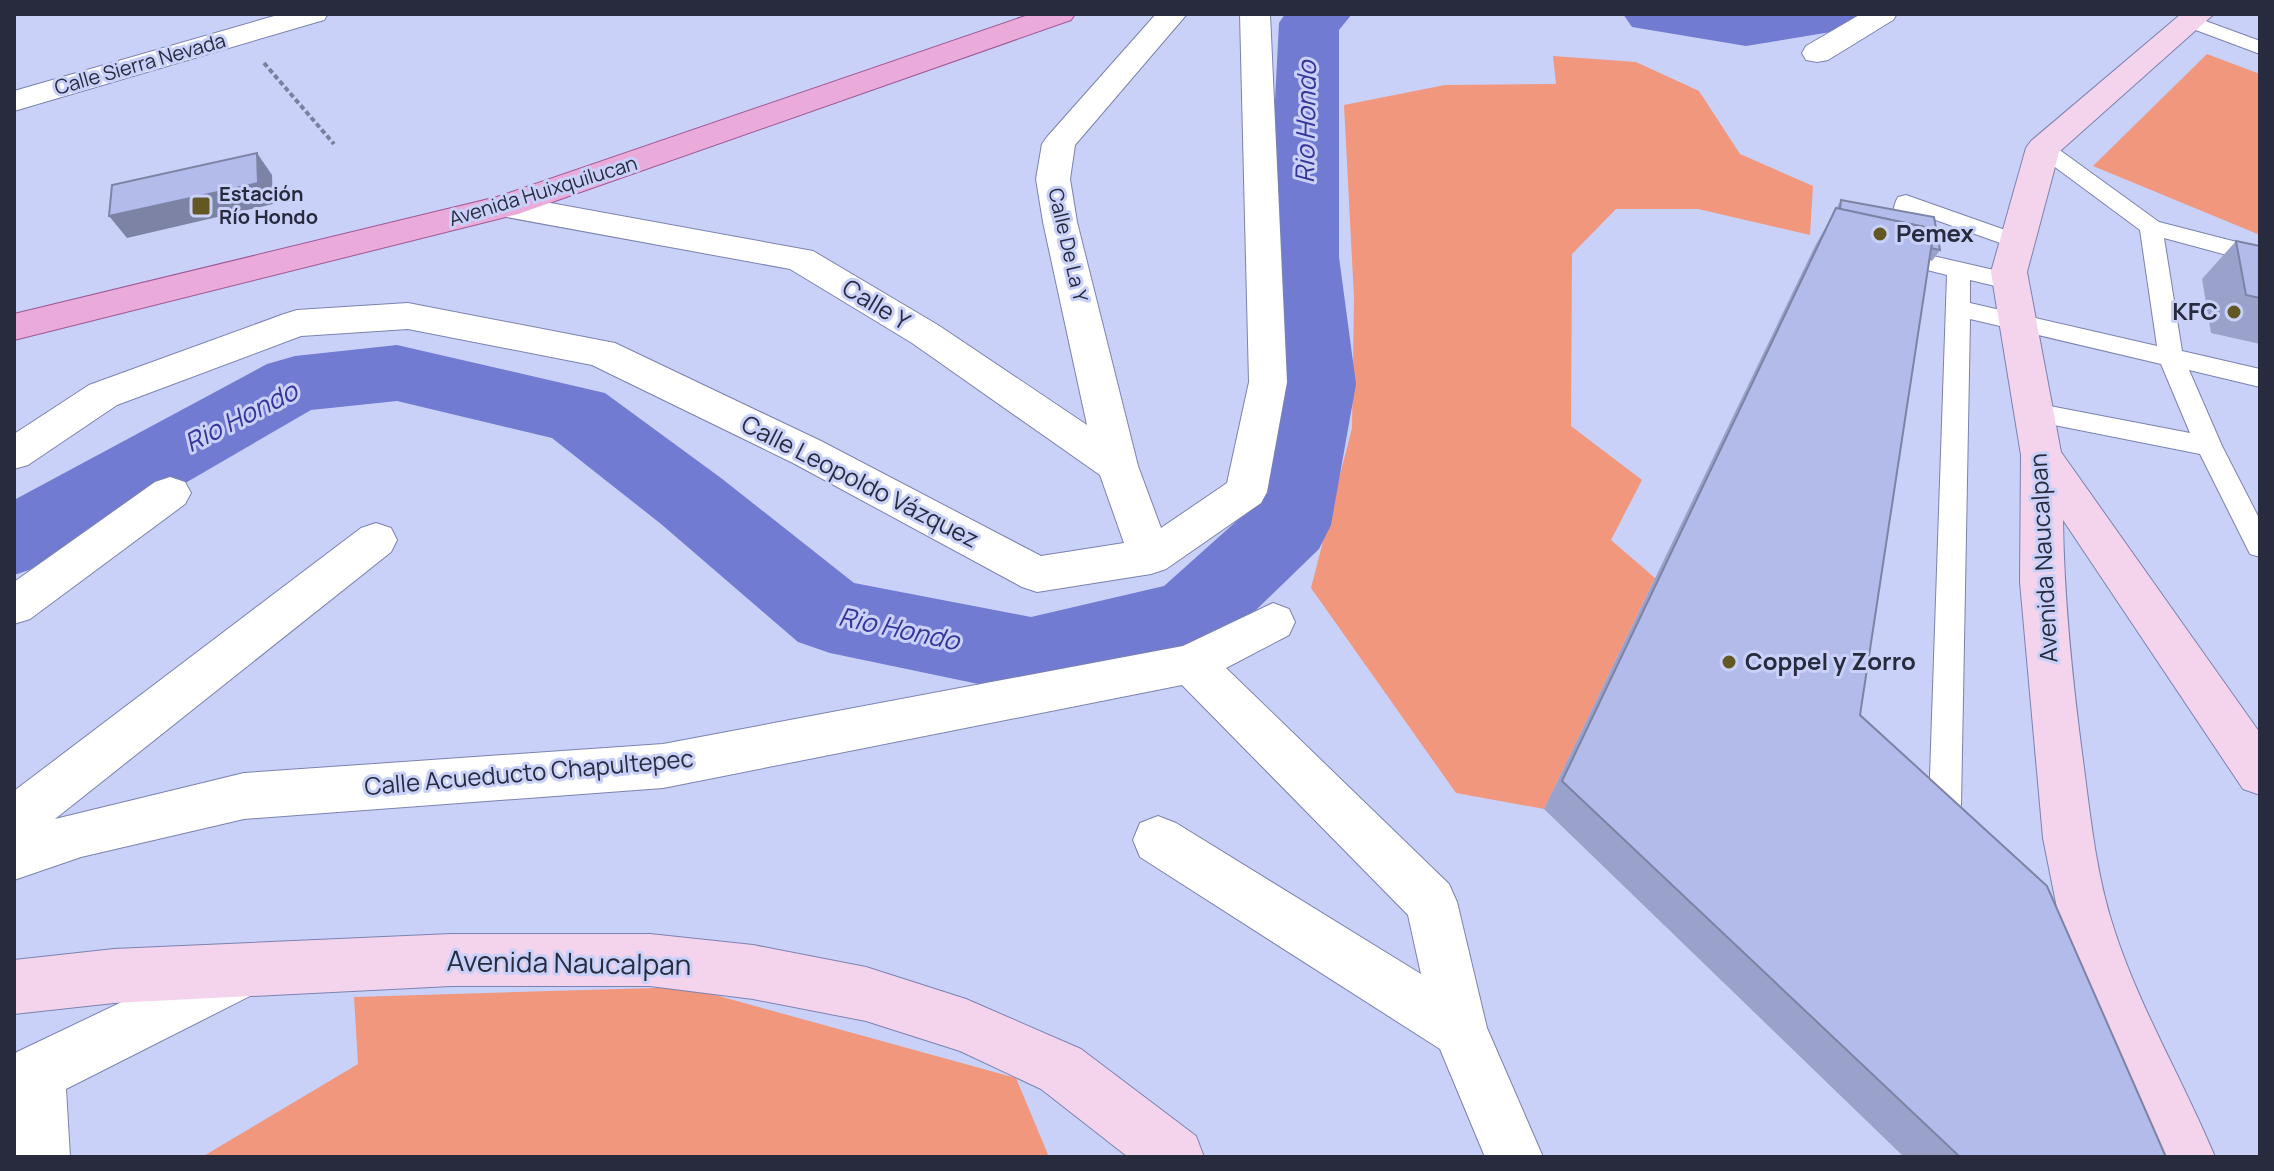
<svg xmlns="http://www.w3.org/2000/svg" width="2274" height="1171" viewBox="0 0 2274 1171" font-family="Manrope,sans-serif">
<rect width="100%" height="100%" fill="#cad1f9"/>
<!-- green -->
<g fill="#f1977d">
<path d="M2207 54 2260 74V235L2093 166Z"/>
<path d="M1553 56 1636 62 1699 91 1740 154 1813 186 1810 235 1698 209H1616L1572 254 1571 426 1642 480 1611 540 1655 578 1544 809 1456 793 1311 588 1352 428 1354 298 1344 105 1445 85 1556 84Z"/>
<path d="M686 987 1016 1078 1049 1157H202L358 1064 354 997Z"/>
</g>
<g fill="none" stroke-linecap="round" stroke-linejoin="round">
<!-- river -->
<g fill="#727bd2" fill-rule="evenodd">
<path d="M1285 14H1352L1339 30V257L1356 384 1331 525 1319 549 1222 643 1031 695 830 653 798 642 661 524 552 438 397 401 311 410 44 565 14 575V500L267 364 295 356 397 345 605 393 721 478 854 583 1031 617 1164 586 1250 509 1278 384 1267 257 1279 23Z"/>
<path d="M1623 14H1870L1861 27 1746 46 1632 27Z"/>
</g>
<!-- lane casing -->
<g stroke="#7b82af" stroke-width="2">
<g id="lane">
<path d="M2192 16 2260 41V54L2185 26 2182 22Z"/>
<path d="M2043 142 2050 143 2159 222 2260 248V264L2164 238 2182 351 2260 369V387L2189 370 2222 446 2260 520V557L2250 554 2200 454 2034 421 2025 419 2021 412 2025 405 2034 403 2190 433 2161 364 1970 319 1961 805 1956 815 1945 819 1934 815 1929 805 1947 275 1899 263 1896 258 1899 253 1907 250 2020 276 2024 282 2020 288 2012 290 1970 280V303L2157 346 2140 230 2036 153 2032 148 2036 143Z"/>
<path d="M1906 195 2025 237 2028 242 2025 247 2017 249 1916 213 1912 229H1896C1891 221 1893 205 1898 197Z"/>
</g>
</g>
<!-- street casing -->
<g stroke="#7b82af" stroke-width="2">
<g id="street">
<path d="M281 14H328L324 20 14 111V91Z"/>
<path d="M1156 14H1187L1075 145 1070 179 1077 222 1138 466 1161 528 1227 483 1249 382 1240 14H1270L1287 382 1267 492 1261 503 1166 569 1151 574 1037 592 1022 587 793 463 592 365 408 329 301 336 117 405 28 465 14 469V434L89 385 284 314 297 310 408 303 615 343 821 441 1041 556 1124 543 1100 475 912 343 790 269 506 217 494 214 489 206 494 198 506 195 813 251 938 325 1087 425 1043 222 1036 179 1042 144 1047 137Z"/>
<path d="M1861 14H1897L1893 20 1828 60 1817 62 1806 60 1802 53 1806 46Z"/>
<path d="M170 477 185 482 191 493 185 504 30 619 14 624V582L155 482Z"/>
<path d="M376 523 391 528 397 540 391 552 55 819 244 773 663 744 1183 646 1273 603 1289 609 1295 622 1289 635 1226 668 1449 884 1457 902 1487 1028 1543 1157H1485L1440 1049 1140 857 1133 840 1140 823 1158 816 1176 823 1421 974 1408 915 1182 685 663 788 244 819 81 857 14 880V791L361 528Z"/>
<path d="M237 947 256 955 264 974 256 993 66 1089 70 1157H14V1055L17 1052Z"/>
</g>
</g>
<!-- secondary casing -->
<g stroke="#7b82af" stroke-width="2">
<g id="secondary">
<path d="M2181 14H2214L2059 152 2027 272 2061 452 2260 733V795L2243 789 2063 520C2064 603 2073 686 2084 768 2091 822 2097 878 2114 929 2140 1009 2183 1080 2215 1157H2156L2110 1062 2061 928 2043 838 2020 582 2021 455 1991 272 2026 148 2031 141Z"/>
<path d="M451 934H650L753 945 866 967 966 999 1081 1049 1196 1136 1204 1157H1128L1041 1089 960 1051 866 1021 753 999 650 986H451L114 1003 14 1014V960L114 949Z"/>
</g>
</g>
<!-- primary casing -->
<g stroke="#9d5894" stroke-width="2">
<path id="primary" d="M1031 14H1075L1071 20 518 214 14 340V314L497 197Z"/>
</g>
<!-- path -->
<path stroke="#7b809e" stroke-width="4" stroke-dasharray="5 3" stroke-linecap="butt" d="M264 63 334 144"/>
<!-- lane -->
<use href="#lane" fill="#fff" fill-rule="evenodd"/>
<!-- street -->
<use href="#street" fill="#fff" fill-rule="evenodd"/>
<!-- secondary -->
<use href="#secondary" fill="#f4d4ed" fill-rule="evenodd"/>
<!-- primary -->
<use href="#primary" fill="#eaaada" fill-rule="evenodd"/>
</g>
<!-- wall -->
<g fill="#9aa1ca">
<path d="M1841 200 1940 250 1932 261 1929 260 1860 715 2166 1157H1904L1544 809 1815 246Z"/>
<path d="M2236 241 2260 246V344L2211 333 2202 279Z"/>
</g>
<!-- shaded-wall -->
<path fill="#7d83a4" d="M257 153 272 175 273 204 127 238 109 216Z"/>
<!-- building -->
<g fill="#b3bbeb" stroke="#7d83a4" stroke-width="2">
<path d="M257 153 258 183 109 216 112 185Z"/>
<path d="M1841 200 1934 217 1940 250 1931 248 1934 229 1840 209Z"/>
<path d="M1836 208 1934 229 1860 715 2047 886 2166 1157H1960L1562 781Z"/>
<path d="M2236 241 2260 246V298L2246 295Z"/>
</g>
<!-- markers -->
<g fill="#635824" stroke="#cad1f9" stroke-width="3">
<rect x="191" y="196" width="20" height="20" rx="4"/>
<circle cx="1880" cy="234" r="8"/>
<circle cx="2234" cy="312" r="8"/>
<circle cx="1729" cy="662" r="8"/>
</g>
<g text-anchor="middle" stroke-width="6" stroke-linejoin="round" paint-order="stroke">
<!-- far-street labels -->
<g font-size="20" fill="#282b3e" stroke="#cad1f9">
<text transform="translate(140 64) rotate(-16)" y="7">Calle Sierra Nevada</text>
<text transform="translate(543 191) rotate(-17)" y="7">Avenida Huixquilucan</text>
<text transform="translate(1068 245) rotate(77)" y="7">Calle De La Y</text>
</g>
<!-- far-poi labels -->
<g font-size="20" font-weight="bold" fill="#282b3e" stroke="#cad1f9" text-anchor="start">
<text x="219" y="201">Estación<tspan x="219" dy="23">Río Hondo</tspan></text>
</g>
<!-- poi labels -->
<g font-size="24" font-weight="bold" fill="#282b3e" stroke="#cad1f9" text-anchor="start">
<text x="1896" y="242">Pemex</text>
<text x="2218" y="320" text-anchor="end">KFC</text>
<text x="1745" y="670">Coppel y Zorro</text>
</g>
<!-- street labels -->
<g font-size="24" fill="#282b3e" stroke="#cad1f9">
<text transform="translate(876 305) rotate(31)" y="8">Calle Y</text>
<text transform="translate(860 482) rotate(27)" y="8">Calle Leopoldo Vázquez</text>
<text transform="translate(2044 558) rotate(-93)" y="8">Avenida Naucalpan</text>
<text transform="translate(529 773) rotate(-5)" y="8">Calle Acueducto Chapultepec</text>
</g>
<!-- water labels -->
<g font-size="26" font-style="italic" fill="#363399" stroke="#cad1f9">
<text transform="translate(1306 122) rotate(-89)" y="9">Rio Hondo</text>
<text transform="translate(241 417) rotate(-27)" y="9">Rio Hondo</text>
<text transform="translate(899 629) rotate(12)" y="9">Rio Hondo</text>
</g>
<!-- near-street labels -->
<g font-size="28" fill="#282b3e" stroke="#cad1f9">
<text transform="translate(569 963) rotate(1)" y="10">Avenida Naucalpan</text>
</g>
</g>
<!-- border -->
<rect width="2274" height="1171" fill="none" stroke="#282b3e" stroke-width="32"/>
</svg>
